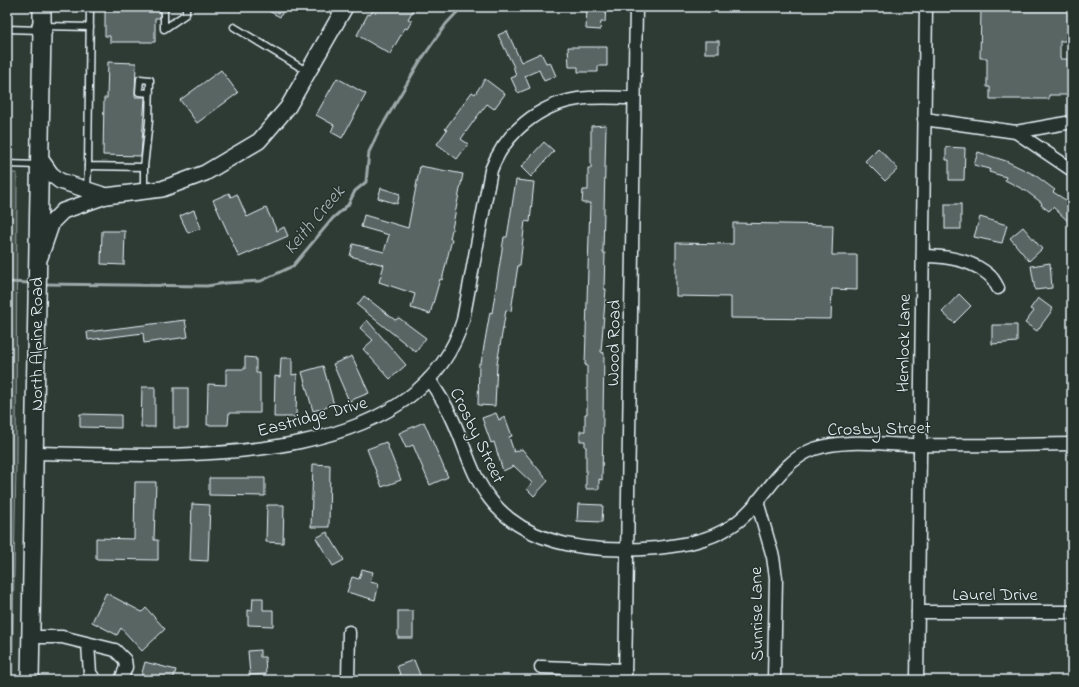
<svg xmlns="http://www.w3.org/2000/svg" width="1079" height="687" viewBox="0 0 1079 687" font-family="'Indie Flower',sans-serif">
<rect width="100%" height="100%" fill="#2e3b35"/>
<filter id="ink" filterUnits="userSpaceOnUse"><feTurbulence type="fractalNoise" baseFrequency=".025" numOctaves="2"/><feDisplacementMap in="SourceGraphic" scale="8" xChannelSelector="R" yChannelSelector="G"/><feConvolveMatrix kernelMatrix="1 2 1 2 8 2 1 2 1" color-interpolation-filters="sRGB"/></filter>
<g filter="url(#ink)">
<!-- green -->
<path fill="#45524e" stroke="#96a2a3" d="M7 173H17L16 466 12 680H7Z"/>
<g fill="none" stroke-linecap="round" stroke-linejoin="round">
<!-- stream -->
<g stroke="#9da8a9" stroke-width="3">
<path d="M7 282 31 283"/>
<path d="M43 284 207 286 225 283 261 281 293 266 333 218 348 205 355 191 366 182 369 152 379 131 419 63 446 24 462 7"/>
</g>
</g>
<!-- building -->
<g fill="#596563" stroke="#e8f1f8">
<path d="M105 7H155V10H160V18H155V42H110V36H105Z"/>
<path d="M261 7H285L280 17Z"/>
<path d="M375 7H415L408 19 412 21 407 29 405 28 390 54 357 35 368 14 370 15Z"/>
<path d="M587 7H606L605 22H601L600 30 586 29Z"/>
<path d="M981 7H1044V9H1072V41H1060V59H1072V95H1049V99H990V87H987V58H980Z"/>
<path d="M507 31 521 62 541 53 546 63 550 62 556 76 544 81 539 70 525 76 530 88 518 93 511 78 516 76 513 65 498 35Z"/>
<rect x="705" y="41" width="14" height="12"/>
<path d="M568 47H607V66H598V72H578V67H569Z"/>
<path d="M108 62 136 63 135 97H145L141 156 103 155 104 98H107Z"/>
<path d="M221 70 238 93 197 123 180 100Z"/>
<path d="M337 78 366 94 342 138 331 132 334 125 316 115Z"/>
<path d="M485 79 505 94 494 109 487 104 476 118 461 139 468 144 457 159 437 144 447 130 445 129 472 92 475 94Z"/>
<path d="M606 125 603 253H605L604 289H606L601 352 604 353 602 480 599 479V489H586V447H585V441H580V431H585V414H587V365H585L590 203H582L583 190H588V168H591V126Z"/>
<path d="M544 142 554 151 531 177 521 167Z"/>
<path d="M946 147 965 148 964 180H949V160H946Z"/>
<path d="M878 148 898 169 885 181 865 161Z"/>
<path d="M978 152 1006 161 1035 175 1055 190 1053 192 1072 204V225L1053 207 1049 211 1041 205 1042 203 1026 191 1005 180 1006 177 989 172 990 169 974 165Z"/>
<path d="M420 166 463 174 450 239H452L442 280 440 279 430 314 411 308 415 294 379 282 384 265 350 256 353 244 384 252 389 235 361 227 364 215 408 228Z"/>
<path d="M516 180 534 182 530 222 525 221 520 265H518L511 311 506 310 497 364 495 406 478 405 479 363H481L490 312 492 313 504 237H507L509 225Z"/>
<path d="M381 188 400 194 397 204 378 198Z"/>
<path d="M229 193 231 197 237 194 247 217 266 208 277 231 284 227 288 236 239 257 213 200Z"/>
<rect x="945" y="204" width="16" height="25"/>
<path d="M194 210 201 228 188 233 180 216Z"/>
<path d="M980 217 1007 225 1002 243 974 237Z"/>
<path d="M733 223 833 225 832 255H857V290L832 289 831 319 731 318V297L676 296V243L733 244Z"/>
<path d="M1023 227 1042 249 1029 261 1010 238Z"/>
<path d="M102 231H125L124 265 101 264Z"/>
<path d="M1050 263 1052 288 1035 290 1031 266Z"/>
<path d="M959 294 971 306 954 323 942 312Z"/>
<path d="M364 296 395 320 399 318 426 338 416 352 357 305Z"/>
<path d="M1038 298 1053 309 1037 331 1025 323 1034 311 1030 309Z"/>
<path d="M185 320 188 337 144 343 143 333 88 340 87 332Z"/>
<path d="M367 320 406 365 390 379 363 349 373 340 360 328Z"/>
<path d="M992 325H1017V342L992 344Z"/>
<path d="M352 356 369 393 349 401 333 364Z"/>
<path d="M245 357 256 358V373H260V413H229L228 425H207L208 384 226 385V369H245Z"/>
<path d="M281 358H292V375L297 374 296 417H274L275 376 280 377Z"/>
<path d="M323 366 334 405 313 411 302 372Z"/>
<path d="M142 387H155V427H141Z"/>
<rect x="174" y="388" width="14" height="40"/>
<path d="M496 413 499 420 505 417 512 436 509 437 514 452 522 449 548 481 534 496 527 489 532 483 514 466 503 471 494 442 491 443 482 418Z"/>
<path d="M80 414 121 415V428L80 427Z"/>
<path d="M424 422 448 477 430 485 413 445 406 448 399 433Z"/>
<path d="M386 442 401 480 382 487 367 449Z"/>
<path d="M313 464 330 465 329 527H311Z"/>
<path d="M209 478H265V496L209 495Z"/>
<path d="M135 482H156L154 540H158V560L96 559V538L134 539Z"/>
<path d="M192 504 210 505 208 561 190 560Z"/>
<path d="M578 504 603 505 602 522 577 521Z"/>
<path d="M267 505H284L283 543 266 542Z"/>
<path d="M327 532 344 560 333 566 316 538Z"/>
<path d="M362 569 373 572 370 582 379 584 375 600 347 592 352 577 359 579Z"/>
<path d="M106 593 142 612 146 608 165 629 142 651 121 628 117 635 92 622Z"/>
<path d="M253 598H263V610H273V626L248 625V610L252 611Z"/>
<rect x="398" y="611" width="15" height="27"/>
<path d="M260 650V657H265L266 674 250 675 248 651Z"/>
<path d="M414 660 422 680H402L397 666Z"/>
<path d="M145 662 176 670 173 680H140Z"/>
</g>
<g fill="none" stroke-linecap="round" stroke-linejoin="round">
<!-- service casing -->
<g stroke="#e8f1f8" stroke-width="9">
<g id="service">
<path d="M90 7 88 166 144 167 149 121 150 80 140 79 139 92 150 93"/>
<path d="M164 7V29L186 14V7"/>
<path d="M333 7 342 13"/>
<path d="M43 26 90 27"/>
<path d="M234 27 308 72"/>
<path d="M7 29 40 30"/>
<path d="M7 164 38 165"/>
<path d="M144 167V191"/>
<path d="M87 188 88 166"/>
</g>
</g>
<!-- minor casing -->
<g stroke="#e8f1f8" stroke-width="15">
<g id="minor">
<path d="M924 119 1016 132 1072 122"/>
<path d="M1016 132 1072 170"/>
<path d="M923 256C945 256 972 260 989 275 993 278 996 284 998 288"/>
<path d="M429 379C437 392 446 404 452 418 465 445 471 475 490 499 528 549 599 553 657 548 682 545 708 541 730 527 763 507 776 463 814 449 846 438 884 445 917 445 969 446 1021 445 1072 444"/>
<path d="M35 453C162 455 417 476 463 320L491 170C505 133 538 105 578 99 596 96 616 98 634 98"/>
<path d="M757 501 773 557 776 578 774 680"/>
<path d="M918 612H1072"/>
<path d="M31 637H62L115 650 125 660 126 667 121 680"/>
<path d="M88 644 90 673 95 680"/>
<path d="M541 667 625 670"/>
<path d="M348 680 349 632"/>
<path d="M625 680 636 7"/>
<path d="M917 680 926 7"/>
</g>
</g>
<!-- tertiary casing -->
<g stroke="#e8f1f8" stroke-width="18">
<g id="tertiary">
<path d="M39 157 51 174 60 181 106 196"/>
<path d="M40 257 52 222 63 211 106 196 162 189 205 173 259 141 288 107 345 7"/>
</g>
</g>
<!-- secondary casing -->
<g stroke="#e8f1f8" stroke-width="20">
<g id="secondary">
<path d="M42 26V7"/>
<path d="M30 680 42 30"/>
</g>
</g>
<!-- primary casing -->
<g stroke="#e8f1f8" stroke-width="22">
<path id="primary" d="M42 30V26"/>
</g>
<!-- service -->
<use href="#service" stroke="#26332d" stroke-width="6"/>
<!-- minor -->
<use href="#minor" stroke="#26332d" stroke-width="12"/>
<!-- tertiary -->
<use href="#tertiary" stroke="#26332d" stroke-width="15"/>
<!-- secondary -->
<use href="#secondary" stroke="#26332d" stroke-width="17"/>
<!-- primary -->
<use href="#primary" stroke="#26332d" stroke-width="19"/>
</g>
</g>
<g text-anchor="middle" stroke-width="3" stroke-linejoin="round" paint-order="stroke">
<!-- street labels -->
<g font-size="18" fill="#e8f1f8" stroke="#26332d">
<text transform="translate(613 343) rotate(-89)" y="6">Wood Road</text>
<text transform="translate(903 343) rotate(-89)" y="6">Hemlock Lane</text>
<text transform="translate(36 344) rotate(-90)" y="6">North Alpine Road</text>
<text transform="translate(312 416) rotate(-15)" y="6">Eastridge Drive</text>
<text transform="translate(879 428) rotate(-1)" y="6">Crosby Street</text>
<text transform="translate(478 435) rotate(64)" y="6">Crosby Street</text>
<text x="995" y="600">Laurel Drive</text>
<text transform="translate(756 614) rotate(-91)" y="6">Sunrise Lane</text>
</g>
<!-- water labels -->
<g font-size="19" font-style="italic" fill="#b0babd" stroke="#26332d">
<text transform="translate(313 219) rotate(-50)" y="7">Keith Creek</text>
</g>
</g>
<!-- margin -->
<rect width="1079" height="687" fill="none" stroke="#26332d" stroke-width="24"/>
<rect x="12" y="12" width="1055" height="663" fill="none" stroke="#e8f1f8" stroke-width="1.5" filter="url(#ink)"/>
</svg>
